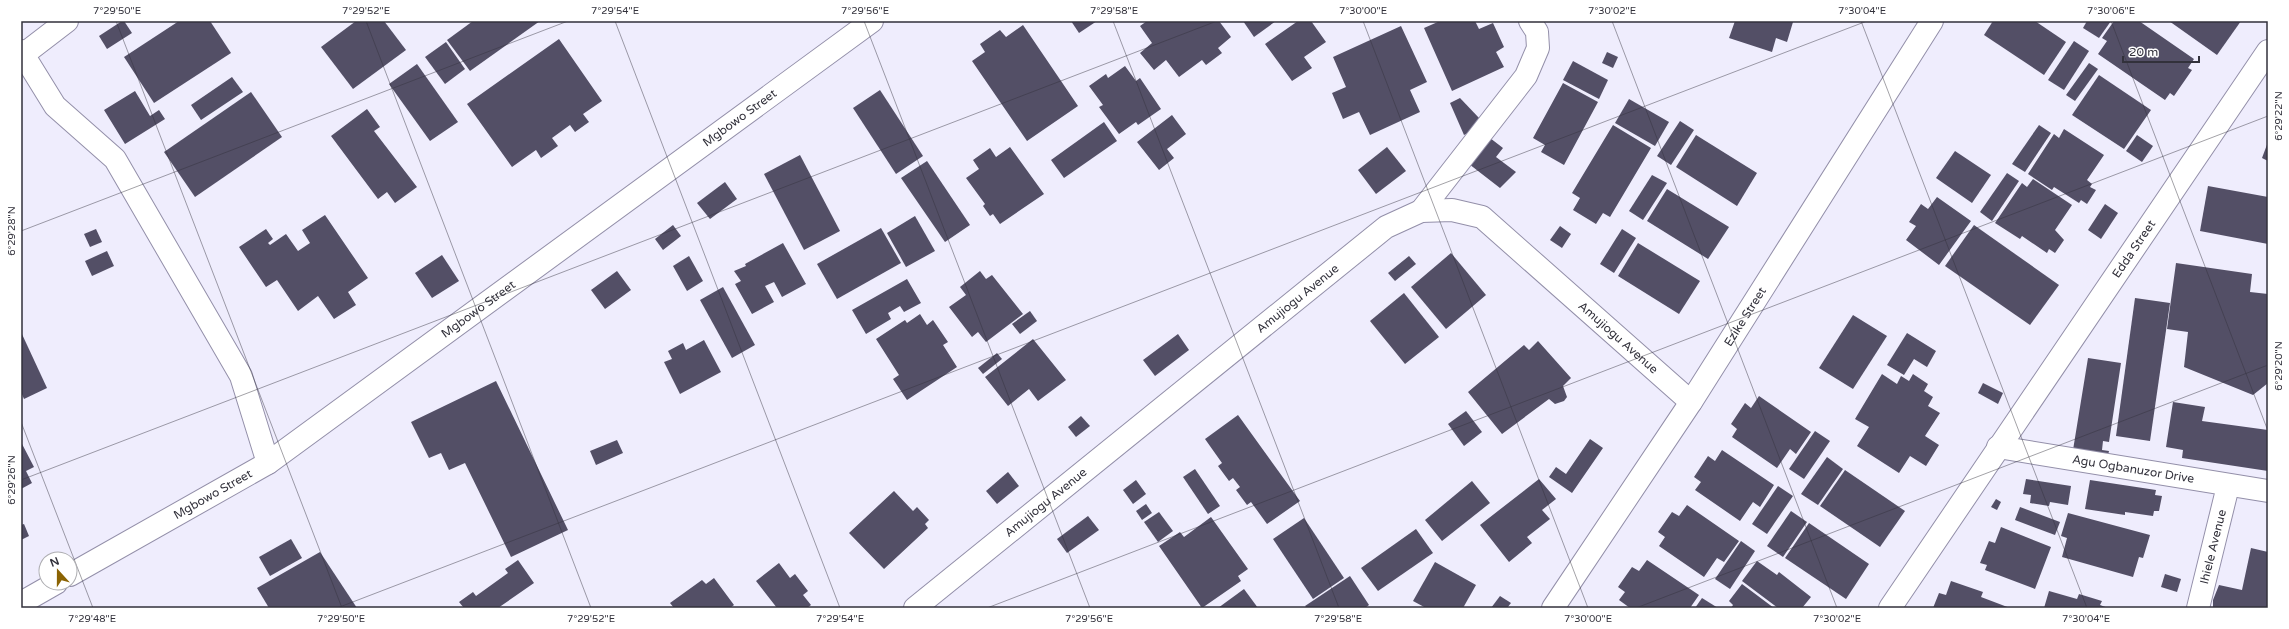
<svg xmlns="http://www.w3.org/2000/svg" width="2289" height="629" viewBox="0 0 2289 629" font-family="'Varela Round',sans-serif">
<rect width="100%" height="100%" fill="#efedfd"/>
<!-- building -->
<g fill="#534f66">
<path d="M122 21H124L132 33 107 49 99 36Z"/>
<path d="M179 21H210L231 53 154 103 124 57Z"/>
<path d="M356 21H384L406 50 353 89 321 47Z"/>
<path d="M473 21H540L470 71 447 40Z"/>
<path d="M1071 21H1097L1079 33Z"/>
<path d="M1147 21H1219L1231 37 1218 48 1222 53 1206 65 1202 60 1179 77 1166 60 1154 70 1140 53 1152 43 1140 26Z"/>
<path d="M1243 21H1276L1254 37Z"/>
<path d="M1298 21H1311L1326 42 1304 57 1312 68 1292 81 1265 44Z"/>
<path d="M1440 21H1475L1479 29 1493 23 1504 47 1496 52 1504 67 1452 91 1424 28Z"/>
<path d="M1735 21H1790L1793 22 1787 42 1776 38 1772 52 1729 38Z"/>
<path d="M1993 21H2035L2066 42 2044 75 1984 35Z"/>
<path d="M2087 21H2111L2099 38 2083 28Z"/>
<path d="M2114 21H2139L2194 59 2188 68 2192 70 2174 96 2170 93 2165 100 2098 54 2107 41 2102 38Z"/>
<path d="M2169 21H2241L2217 55Z"/>
<path d="M1023 25 1078 106 1027 141 972 61 985 52 980 44 1000 30 1006 37Z"/>
<path d="M1401 26 1427 82 1410 90 1420 112 1370 135 1359 112 1343 119 1332 93 1346 87 1333 57Z"/>
<path d="M559 39 602 101 583 114 589 122 575 132 570 125 552 138 558 146 541 158 536 150 512 167 467 104Z"/>
<path d="M2074 41 2089 51 2064 90 2048 80Z"/>
<path d="M446 42 465 69 445 84 425 57Z"/>
<path d="M1607 52 1618 57 1613 68 1602 63Z"/>
<path d="M1573 61 1608 80 1599 99 1563 80Z"/>
<path d="M2089 63 2098 69 2075 101 2066 95Z"/>
<path d="M417 64 458 122 430 141 389 84Z"/>
<path d="M1125 66 1136 81 1140 78 1161 109 1138 125 1136 122 1119 134 1099 107 1103 105 1089 86 1106 74 1108 78Z"/>
<path d="M2099 75 2151 110 2124 149 2072 115Z"/>
<path d="M232 77 243 92 201 120 191 105Z"/>
<path d="M1563 83 1598 102 1564 165 1541 152 1545 145 1533 138Z"/>
<path d="M880 90 923 156 896 174 853 108Z"/>
<path d="M135 91 150 116 159 110 165 119 125 144 104 110Z"/>
<path d="M251 92 282 137 195 197 164 152Z"/>
<path d="M1460 98 1480 119 1470 132 1464 135 1450 103Z"/>
<path d="M1629 99 1669 122 1655 146 1615 123Z"/>
<path d="M367 109 380 127 374 131 417 187 395 203 387 192 378 199 331 136Z"/>
<path d="M1172 115 1186 134 1167 149 1174 158 1159 170 1137 142Z"/>
<path d="M1680 121 1694 130 1671 165 1657 156Z"/>
<path d="M1104 122 1117 141 1064 178 1051 160Z"/>
<path d="M1613 125 1651 148 1610 217 1603 213 1596 224 1573 210 1580 198 1572 193Z"/>
<path d="M2039 125 2051 133 2025 172 2012 164Z"/>
<path d="M2064 129 2104 155 2087 180 2092 184 2090 187 2096 190 2087 204 2081 200 2079 203 2054 187 2052 190 2028 174 2054 134 2059 138Z"/>
<path d="M1696 135 1757 173 1737 206 1676 167Z"/>
<path d="M2137 135 2153 146 2142 162 2126 151Z"/>
<path d="M1490 138 1503 148 1496 157 1516 172 1500 188 1469 164Z"/>
<path d="M2268 142V161L2262 158Z"/>
<path d="M1010 147 1044 194 1000 224 993 214 990 216 983 206 985 204 966 178 979 169 973 160 990 148 996 157Z"/>
<path d="M1387 147 1406 171 1376 194 1358 170Z"/>
<path d="M1955 151 1991 175 1972 203 1936 178Z"/>
<path d="M800 155 840 231 804 250 764 174Z"/>
<path d="M927 161 970 225 945 242 901 178Z"/>
<path d="M2007 173 2019 181 1992 221 1980 212Z"/>
<path d="M1652 175 1667 183 1643 220 1629 211Z"/>
<path d="M2033 179 2072 205 2055 230 2064 240 2055 253 2049 249 2047 253 2022 236 2020 239 1995 223 2022 183 2027 187Z"/>
<path d="M725 182 737 199 710 219 697 203Z"/>
<path d="M2208 186 2268 197V244L2200 231Z"/>
<path d="M1667 189 1729 227 1708 259 1647 221Z"/>
<path d="M1937 197 1971 221 1939 265 1906 240 1916 226 1909 222 1921 204 1928 209Z"/>
<path d="M2105 204 2118 213 2101 239 2088 230Z"/>
<path d="M325 215 368 278 348 292 356 305 334 319 318 296 298 311 277 280 266 287 239 247 266 229 273 239 268 243 270 245 286 234 298 251 310 243 302 230Z"/>
<path d="M915 216 935 251 906 267 887 233Z"/>
<path d="M673 225 681 236 663 250 655 239Z"/>
<path d="M1974 225 2059 285 2030 325 1945 266Z"/>
<path d="M1560 226 1571 234 1562 248 1550 240Z"/>
<path d="M881 228 901 263 837 299 817 264Z"/>
<path d="M96 229 102 242 90 247 84 234Z"/>
<path d="M1622 229 1636 238 1614 273 1600 264Z"/>
<path d="M783 243 806 284 782 297 774 282 765 286 774 302 752 314 735 284 741 281 734 271 746 266 745 264Z"/>
<path d="M1638 243 1700 281 1679 314 1618 276Z"/>
<path d="M107 251 114 266 92 276 85 261Z"/>
<path d="M1451 253 1486 295 1446 329 1411 287Z"/>
<path d="M442 255 459 281 432 298 415 273Z"/>
<path d="M689 256 703 281 687 291 673 266Z"/>
<path d="M1409 256 1416 264 1395 281 1388 273Z"/>
<path d="M2176 263 2252 274 2250 292 2268 294V383L2253 395 2184 367 2188 332 2167 329Z"/>
<path d="M617 271 631 290 605 309 591 290Z"/>
<path d="M980 271 986 279 992 275 1023 314 986 342 978 332 972 337 949 307 966 295 960 287Z"/>
<path d="M907 279 921 303 904 312 900 306 888 313 891 319 866 334 852 310Z"/>
<path d="M723 287 755 345 732 358 700 300Z"/>
<path d="M1404 293 1439 337 1405 364 1370 321Z"/>
<path d="M2135 298 2170 303 2150 441 2116 436Z"/>
<path d="M1030 311 1037 321 1020 334 1012 324Z"/>
<path d="M920 314 927 325 933 320 948 342 943 345 957 367 907 400 893 379 899 375 876 339 905 320 907 323Z"/>
<path d="M1853 315 1887 336 1853 389 1819 368Z"/>
<path d="M21 332 47 388 24 399 21 392Z"/>
<path d="M1907 333 1936 351 1927 367 1914 359 1904 375 1887 365Z"/>
<path d="M1178 334 1189 350 1155 376 1143 360Z"/>
<path d="M1033 339 1066 380 1038 401 1029 389 1008 406 985 377Z"/>
<path d="M704 340 721 372 680 394 664 362 672 359 668 351 683 343 686 350Z"/>
<path d="M1538 341 1571 378 1563 386 1567 397 1564 401 1555 404 1549 399 1502 434 1468 392 1524 345 1529 350Z"/>
<path d="M997 353 1002 359 983 374 978 368Z"/>
<path d="M2088 358 2121 363 2109 442 2103 441 2102 450 2109 451 2108 455 2073 450Z"/>
<path d="M1882 374 1897 384 1901 376 1909 381 1913 374 1928 384 1924 391 1933 397 1928 406 1940 413 1925 436 1939 445 1926 466 1910 456 1899 473 1857 446 1869 427 1855 419Z"/>
<path d="M496 381 568 530 511 557 465 463 449 470 441 453 429 458 411 422Z"/>
<path d="M1983 383 2003 393 1998 404 1978 393Z"/>
<path d="M1759 396 1811 432 1796 454 1790 449 1777 468 1732 437 1737 429 1731 424 1745 403 1751 408Z"/>
<path d="M2173 402 2205 407 2202 421 2268 430V471L2182 458 2183 450 2166 447Z"/>
<path d="M1466 411 1482 432 1464 446 1448 424Z"/>
<path d="M1238 415 1300 501 1267 524 1251 502 1247 505 1236 490 1240 487 1233 478 1229 481 1218 466 1222 463 1205 439Z"/>
<path d="M1081 416 1090 426 1076 437 1068 427Z"/>
<path d="M1815 431 1830 441 1804 479 1789 469Z"/>
<path d="M1590 439 1603 448 1572 493 1549 477 1556 467 1566 474Z"/>
<path d="M617 440 623 453 596 465 590 451Z"/>
<path d="M21 442 34 467 26 471 32 483 21 489Z"/>
<path d="M1722 450 1774 485 1760 507 1753 502 1740 521 1695 490 1701 482 1694 477 1708 456 1715 461Z"/>
<path d="M1827 457 1843 469 1818 505 1801 494Z"/>
<path d="M1195 469 1220 506 1208 514 1183 477Z"/>
<path d="M1845 470 1905 511 1880 547 1820 506Z"/>
<path d="M1008 472 1019 486 997 504 986 491Z"/>
<path d="M1539 479 1556 499 1542 510 1550 519 1527 537 1532 543 1509 562 1480 525Z"/>
<path d="M2026 479 2071 486 2068 505 2050 502 2049 506 2030 503 2031 495 2023 494Z"/>
<path d="M1136 480 1146 494 1133 504 1123 490Z"/>
<path d="M2090 480 2156 490 2155 495 2162 496 2159 511H2154L2153 516 2125 512V515L2085 509Z"/>
<path d="M1472 481 1490 503 1442 541 1425 520Z"/>
<path d="M1778 486 1793 496 1767 534 1752 524Z"/>
<path d="M894 491 913 511 917 507 929 520 925 524 928 528 884 569 849 533Z"/>
<path d="M1996 499 2001 502 1997 510 1991 507Z"/>
<path d="M1146 504 1152 513 1142 520 1136 511Z"/>
<path d="M1687 505 1739 541 1724 562 1717 558 1704 577 1659 546 1665 537 1658 532 1672 512 1679 516Z"/>
<path d="M2020 507 2060 522 2055 535 2015 520Z"/>
<path d="M1791 511 1807 522 1783 557 1767 546Z"/>
<path d="M1159 512 1173 531 1158 542 1144 522Z"/>
<path d="M2068 513 2150 535 2143 558 2139 557 2133 577 2062 557 2067 538 2061 536Z"/>
<path d="M1088 516 1099 530 1067 553 1057 539Z"/>
<path d="M1211 517 1248 569 1238 576 1241 581 1202 608 1159 546 1180 532 1184 537Z"/>
<path d="M1304 518 1344 578 1313 599 1273 539Z"/>
<path d="M1809 523 1869 564 1846 599 1785 558Z"/>
<path d="M24 524 29 536 21 540V525Z"/>
<path d="M2001 527 2051 547 2035 589 1985 570 1987 565 1980 563 1989 541 1995 543Z"/>
<path d="M1416 529 1433 553 1378 591 1361 568Z"/>
<path d="M291 539 302 558 270 576 259 557Z"/>
<path d="M1741 541 1755 551 1730 589 1715 579Z"/>
<path d="M2251 548 2268 552V608H2213V600L2219 585 2242 590Z"/>
<path d="M320 552 357 608H269L257 588Z"/>
<path d="M518 560 534 583 498 608H464L459 602 473 592 476 596 508 573 505 569Z"/>
<path d="M1647 560 1699 595 1690 608H1630L1619 600 1625 592 1618 587 1632 567 1639 571Z"/>
<path d="M1757 561 1777 575 1779 572 1811 597 1802 608H1778L1742 581Z"/>
<path d="M1435 562 1476 585 1463 608H1426L1413 601Z"/>
<path d="M779 563 790 578 795 574 808 591 803 595 811 605 807 608H777L756 581Z"/>
<path d="M2165 574 2181 579 2177 592 2161 587Z"/>
<path d="M1350 576 1369 605 1365 608H1307L1305 606Z"/>
<path d="M714 578 734 605 730 608H674L670 603 702 580 706 584Z"/>
<path d="M1951 581 1983 592 1981 597 2010 608H1933L1939 593 1946 595Z"/>
<path d="M1742 584 1774 608H1731L1733 605 1729 601Z"/>
<path d="M1244 589 1258 608H1218Z"/>
<path d="M2049 591 2077 599 2079 594 2102 601 2100 605 2108 608H2044Z"/>
<path d="M1500 596 1511 603 1507 608H1491Z"/>
<path d="M1702 598 1718 608H1695Z"/>
</g>
<g fill="none" stroke-linecap="round" stroke-linejoin="round">
<!-- minor casing -->
<g stroke="#938fa9" stroke-width="24">
<g id="minor">
<path d="M21 51 55 106 115 159 241 376 268 463"/>
<path d="M24 54 67 21"/>
<path d="M1421 211 1526 76 1538 48 1537 32 1530 21"/>
<path id="s1" d="M1998 447 2268 491"/>
<path id="s2" d="M70 575 268 463 872 21"/>
<path d="M21 603 56 583"/>
<path id="s3" d="M915 608 1386 227 1421 211 1452 210 1482 217 1691 402"/>
<path id="s4" d="M1553 608 1691 402 1932 21"/>
<path id="s5" d="M1890 608 2268 51"/>
<path id="s6" d="M2198 608 2228 486"/>
</g>
</g>
<!-- minor -->
<use href="#minor" stroke="#fff" stroke-width="22"/>
</g>
<!-- ticks -->
<path fill="none" stroke="#32313b" stroke-width="1" stroke-opacity="0.45" d="M116 21 342 608M366 21 591 608M615 21 840 608M864 21 1090 608M1113 21 1339 608M1363 21 1588 608M1612 21 1837 608M1861 21 2087 608M2111 21 2268 431M21 231 568 21M21 422 93 608M21 480 1217 21M337 608 1867 21M987 608 2268 116M1636 608 2268 365"/>
<g text-anchor="middle" stroke-width="4" stroke-linejoin="round" paint-order="stroke">
<!-- street labels -->
<g font-size="12" fill="#32313b" stroke="#fff">
<text dy="4" stroke="none"><textPath href="#s2" startOffset="812">Mgbowo Street</textPath></text>
<text dy="4" stroke="none"><textPath href="#s5" startOffset="434">Edda Street</textPath></text>
<text dy="4" stroke="none"><textPath href="#s3" startOffset="492">Amujiogu Avenue</textPath></text>
<text dy="4" stroke="none"><textPath href="#s2" startOffset="488">Mgbowo Street</textPath></text>
<text dy="4" stroke="none"><textPath href="#s4" startOffset="349">Ezike Street</textPath></text>
<text dy="4" stroke="none"><textPath href="#s3" startOffset="888">Amujiogu Avenue</textPath></text>
<text dy="4" stroke="none"><textPath href="#s1" startOffset="137">Agu Ogbanuzor Drive</textPath></text>
<text dy="4" stroke="none"><textPath href="#s2" startOffset="164">Mgbowo Street</textPath></text>
<text dy="4" stroke="none"><textPath href="#s3" startOffset="168">Amujiogu Avenue</textPath></text>
<text dy="4" stroke="none"><textPath href="#s6" startOffset="63">Ihiele Avenue</textPath></text>
</g>
</g>
<!-- border -->
<rect width="2289" height="629" fill="none" stroke="#ffffff" stroke-width="44"/>
<!-- north arrow -->
<g transform="translate(58 571) rotate(339)"><circle r="19" fill="#ffffff" stroke="#adadb1"/>
<path d="M0-3L7 15L0 10L-7 15Z" fill="#8b6303"/>
<text y="-6" font-size="11" font-weight="bold" text-anchor="middle" fill="#32313b">N</text>
</g>
<!-- scale -->
<path d="M2123 56v6h76v-6" fill="none" stroke="#32313b" stroke-width="2"/>
<text x="2129" y="56" font-size="12" fill="#32313b" stroke="#ffffff" stroke-width="3" paint-order="stroke">20 m</text>
<rect x="22" y="22" width="2245" height="585" fill="none" stroke="#32313b" stroke-width="1.5"/>
<g font-size="10" text-anchor="middle" fill="#32313b">
<text x="117" y="14">7°29'50"E</text>
<text x="366" y="14">7°29'52"E</text>
<text x="615" y="14">7°29'54"E</text>
<text x="865" y="14">7°29'56"E</text>
<text x="1114" y="14">7°29'58"E</text>
<text x="1363" y="14">7°30'00"E</text>
<text x="1612" y="14">7°30'02"E</text>
<text x="1862" y="14">7°30'04"E</text>
<text x="2111" y="14">7°30'06"E</text>
<text transform="translate(2278 116) rotate(-90)" y="4">6°29'22"N</text>
<text transform="translate(11 231) rotate(-90)" y="4">6°29'28"N</text>
<text transform="translate(2278 366) rotate(-90)" y="4">6°29'20"N</text>
<text transform="translate(11 480) rotate(-90)" y="4">6°29'26"N</text>
<text x="92" y="622">7°29'48"E</text>
<text x="341" y="622">7°29'50"E</text>
<text x="591" y="622">7°29'52"E</text>
<text x="840" y="622">7°29'54"E</text>
<text x="1089" y="622">7°29'56"E</text>
<text x="1338" y="622">7°29'58"E</text>
<text x="1588" y="622">7°30'00"E</text>
<text x="1837" y="622">7°30'02"E</text>
<text x="2086" y="622">7°30'04"E</text>
</g>
</svg>
